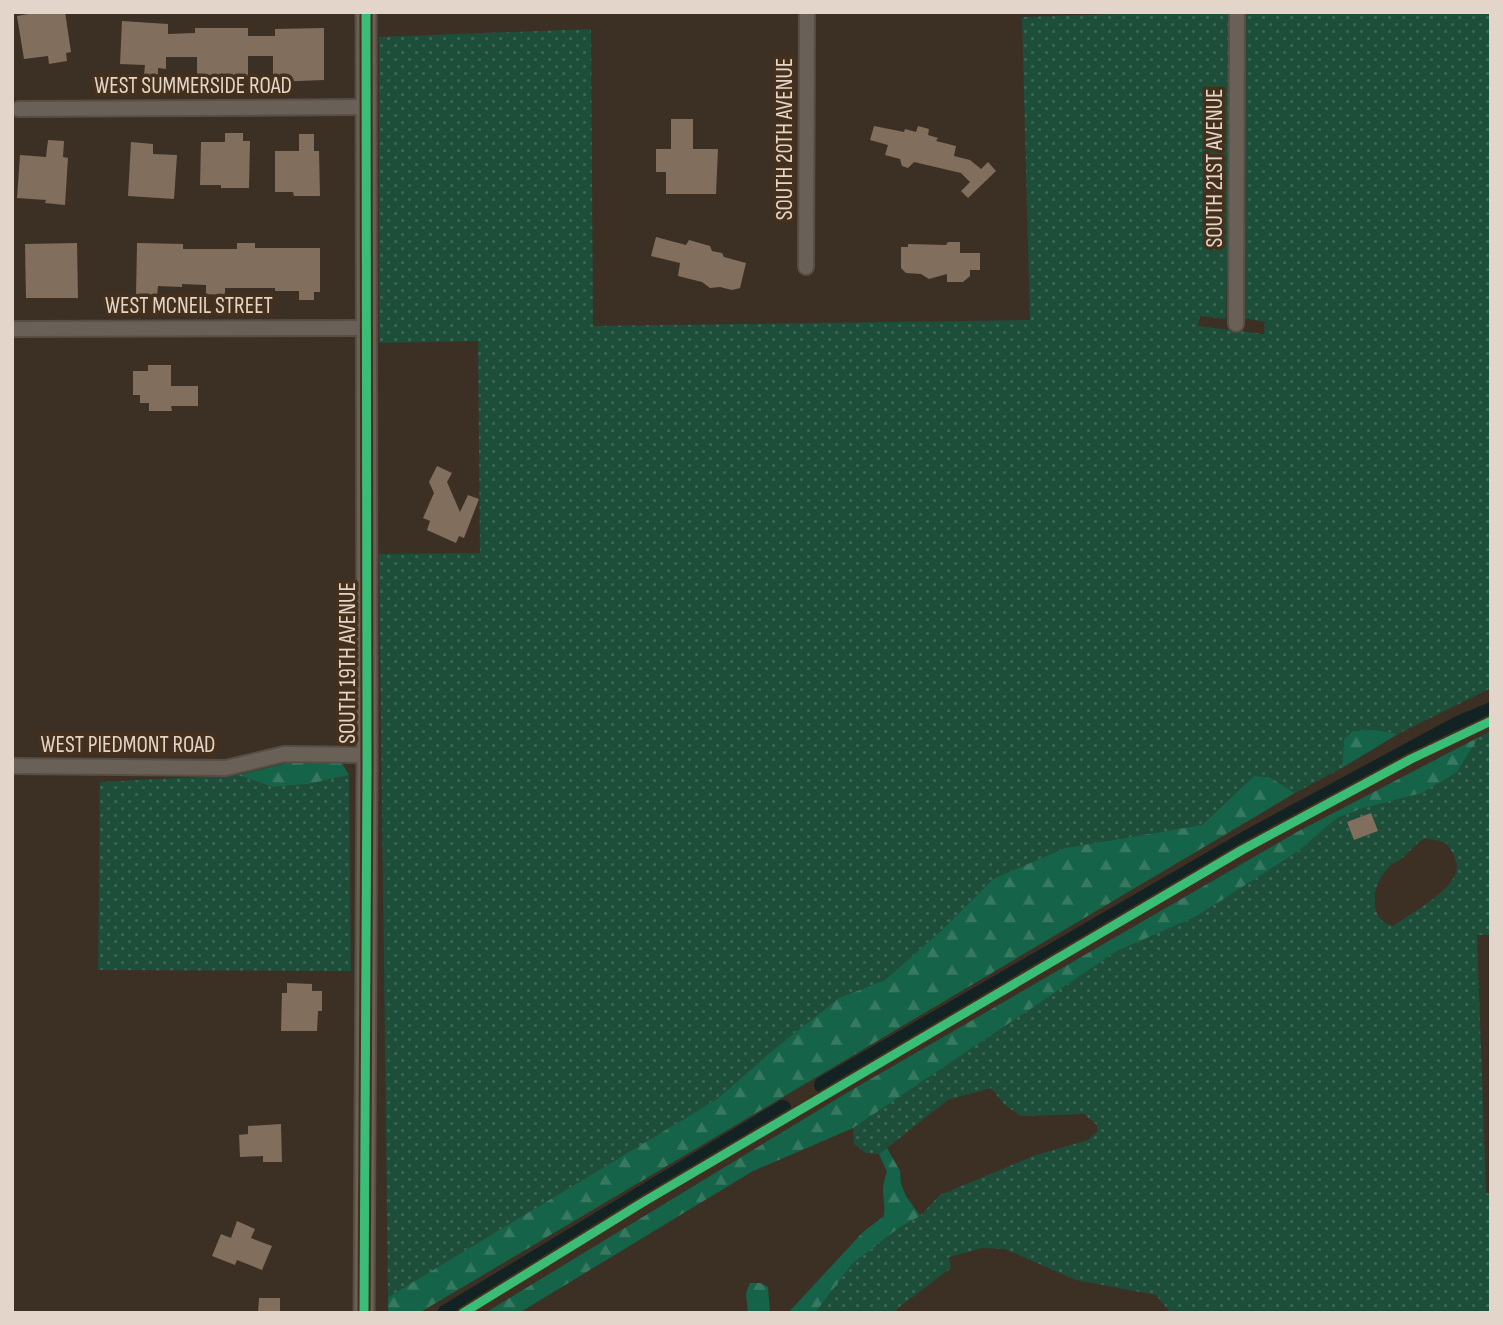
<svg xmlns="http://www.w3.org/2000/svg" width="1503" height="1325" viewBox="0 0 1503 1325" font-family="'Sofia Sans Condensed',sans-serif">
<defs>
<pattern id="grass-dots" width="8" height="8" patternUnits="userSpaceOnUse" patternTransform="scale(1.75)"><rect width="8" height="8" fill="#1c4e3a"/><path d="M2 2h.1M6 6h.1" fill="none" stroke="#3d6755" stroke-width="1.8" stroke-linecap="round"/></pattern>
<pattern id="forest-firs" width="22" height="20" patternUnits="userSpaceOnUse" patternTransform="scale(1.75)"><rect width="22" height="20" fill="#156348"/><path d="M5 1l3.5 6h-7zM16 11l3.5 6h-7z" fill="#377861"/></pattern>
</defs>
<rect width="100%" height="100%" fill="#3c3025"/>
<!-- grass -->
<g fill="url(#grass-dots)" fill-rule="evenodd">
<path d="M1179 12H1232L1226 319 1200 316 1198 326 1264 334 1265 322 1244 318 1245 12H1491V688L1398 734 1376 730 1344 739 1342 768 1295 793 1269 777 1254 776 1202 825 1065 848 993 879 941 931 885 980 839 998 773 1050 717 1099 388 1297 379 554 480 553 478 341 379 343V37L591 29 593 326 1030 320 1022 17Z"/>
<path d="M1491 731V935H1477L1486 1193 1491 1194V1313H1171L1156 1295 1076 1280 1005 1249 983 1248 949 1257 951 1268 898 1308 895 1313H815L852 1264 900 1227 920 1216 940 1195 1036 1155 1088 1140 1097 1132V1125L1084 1114 1021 1116 1005 1105 991 1088 948 1100 879 1154 866 1153 854 1144 853 1128 1117 951 1195 917 1297 852 1337 818 1457 772 1479 737ZM1426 838 1446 843C1451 850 1457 858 1457 868 1456 889 1410 914 1393 926 1385 924 1380 921 1377 913 1371 897 1377 880 1388 868 1391 863 1397 862 1401 859 1411 851 1415 843 1426 838Z"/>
<path d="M238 775 273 787 308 784 349 775 351 971 98 970 100 782Z"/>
</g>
<!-- forest -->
<g fill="url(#forest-firs)">
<path d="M1376 730 1398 734 1342 768 1344 739 1353 731Z"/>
<path d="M1479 737 1457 772 1422 793 1363 808 1337 818 1297 852 1195 917 1117 951 853 1128 753 1171 519 1313H485L850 1091 1297 832Z"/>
<path d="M287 763H342L349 775 308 784 273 787 238 775Z"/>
<path d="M1254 776 1269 777 1295 793 419 1313H388V1297L717 1099 773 1050 839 998 885 980 941 931 993 879 1065 848 1202 825Z"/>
<path d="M887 1148 900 1171 901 1184 906 1196 920 1216 900 1227 852 1264 815 1313H788L863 1232 884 1216C886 1195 879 1194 887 1172L879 1154Z"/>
<path d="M750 1283H760L768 1287 770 1313H748L746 1293Z"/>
</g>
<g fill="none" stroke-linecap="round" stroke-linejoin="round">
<!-- canal -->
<g stroke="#132223" stroke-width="16">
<path d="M822 1085 1251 836 1458 724 1491 710"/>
<path d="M445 1313 783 1108"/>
</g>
</g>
<!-- building -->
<g fill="#816e5d">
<path d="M39 12H65L71 52 66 53 67 61 49 64 48 56 24 59 17 16Z"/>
<path d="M122 21 168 24V34L195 33V28H248V36H275V29L324 28V80L273 82V56H248V81L197 82V57H166V69L158 68V75H144L145 65 120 64Z"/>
<path d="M671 119H693V149H718L716 194H666V172H656V149H671Z"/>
<path d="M874 126 904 132 905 129 916 132 918 126 929 129 928 135 938 138 936 141 956 146 954 156 970 160 981 169 988 162 996 171 968 198 961 191 970 182 961 173 914 162 908 168 902 166 900 159 885 155 888 145 870 140Z"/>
<path d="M225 133H243V141H250L249 188H221V185H200L201 142H225Z"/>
<path d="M299 134H314V151H319L320 196H294L293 192H275V151H299Z"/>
<path d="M48 140 64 141 63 157 68 158 65 205 45 203 46 200 17 198 20 155 46 157Z"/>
<path d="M131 142 153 144V154L177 155 174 199 128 196Z"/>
<path d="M656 237 686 245 689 240 710 246 712 251 722 253 724 257 746 263 740 288 732 290 720 287 710 288 702 282 678 276 680 263 651 256Z"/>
<path d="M948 242H960V253H980V270H970V276L963 282H947V274L929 279 921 274 906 273 901 268V247H908V244L946 245Z"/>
<path d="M77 243 78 298H26L25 244Z"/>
<path d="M137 243 183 244V249H237V243H255V248H320V292H314V300H299V291H275V288H225V295L206 294V285L182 284V287L158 286 157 296H136Z"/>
<path d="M148 365H171V386H198V406H171L172 411H149V403H140V395H133V371H148Z"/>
<path d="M437 466 452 473 447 482 460 512 468 495 479 499 464 538 459 536 456 543 427 530 430 521 423 518 434 493 429 482Z"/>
<path d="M1371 813 1378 831 1354 840 1347 822Z"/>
<path d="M287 983 312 984V991H322V1011H318L317 1031H281L282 993H287Z"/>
<path d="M281 1124 282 1162H263V1156L240 1157 239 1135 248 1134V1126Z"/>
<path d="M237 1221 255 1229 251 1238 272 1246 262 1270 237 1260 235 1265 212 1256 221 1234 231 1238Z"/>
<path d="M259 1298H280V1313H258Z"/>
</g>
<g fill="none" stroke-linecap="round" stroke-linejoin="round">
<!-- street casing -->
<g stroke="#584e44" stroke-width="18">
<g id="street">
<path d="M19 109 366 107"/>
<path d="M806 267 807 12"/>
<path d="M1236 324 1237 12"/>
<path d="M12 329 366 328"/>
<path d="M12 766 226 768 284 754 367 755"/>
</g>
</g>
<!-- secondary casing -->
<g stroke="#584e44" stroke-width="23">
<path id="secondary" d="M364 1313 367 768 366 12"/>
</g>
<!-- street -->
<use href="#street" stroke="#696058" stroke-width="14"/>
<!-- secondary -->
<use href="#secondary" stroke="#696058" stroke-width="19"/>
<!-- cycleway casing -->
<g stroke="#45301c" stroke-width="13">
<g id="cycleway">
<path d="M364 1313 367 768 366 12"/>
<path d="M463 1313 645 1201 1242 850 1411 759 1491 721"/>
</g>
</g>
<!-- cycleway -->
<use href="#cycleway" stroke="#3abd76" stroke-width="9"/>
</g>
<g text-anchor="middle" stroke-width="7" stroke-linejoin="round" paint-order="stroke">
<!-- street labels -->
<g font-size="23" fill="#e3d5c9" stroke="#45301c">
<text x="193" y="93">WEST SUMMERSIDE ROAD</text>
<text transform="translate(784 139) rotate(-90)" y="8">SOUTH 20TH AVENUE</text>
<text transform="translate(1214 168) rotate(-90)" y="8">SOUTH 21ST AVENUE</text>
<text x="189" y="313">WEST MCNEIL STREET</text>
<text transform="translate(347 663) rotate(-90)" y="8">SOUTH 19TH AVENUE</text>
<text x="128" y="752">WEST PIEDMONT ROAD</text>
</g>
</g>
<!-- border -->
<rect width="1503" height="1325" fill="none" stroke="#e3d5c9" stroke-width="28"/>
</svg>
